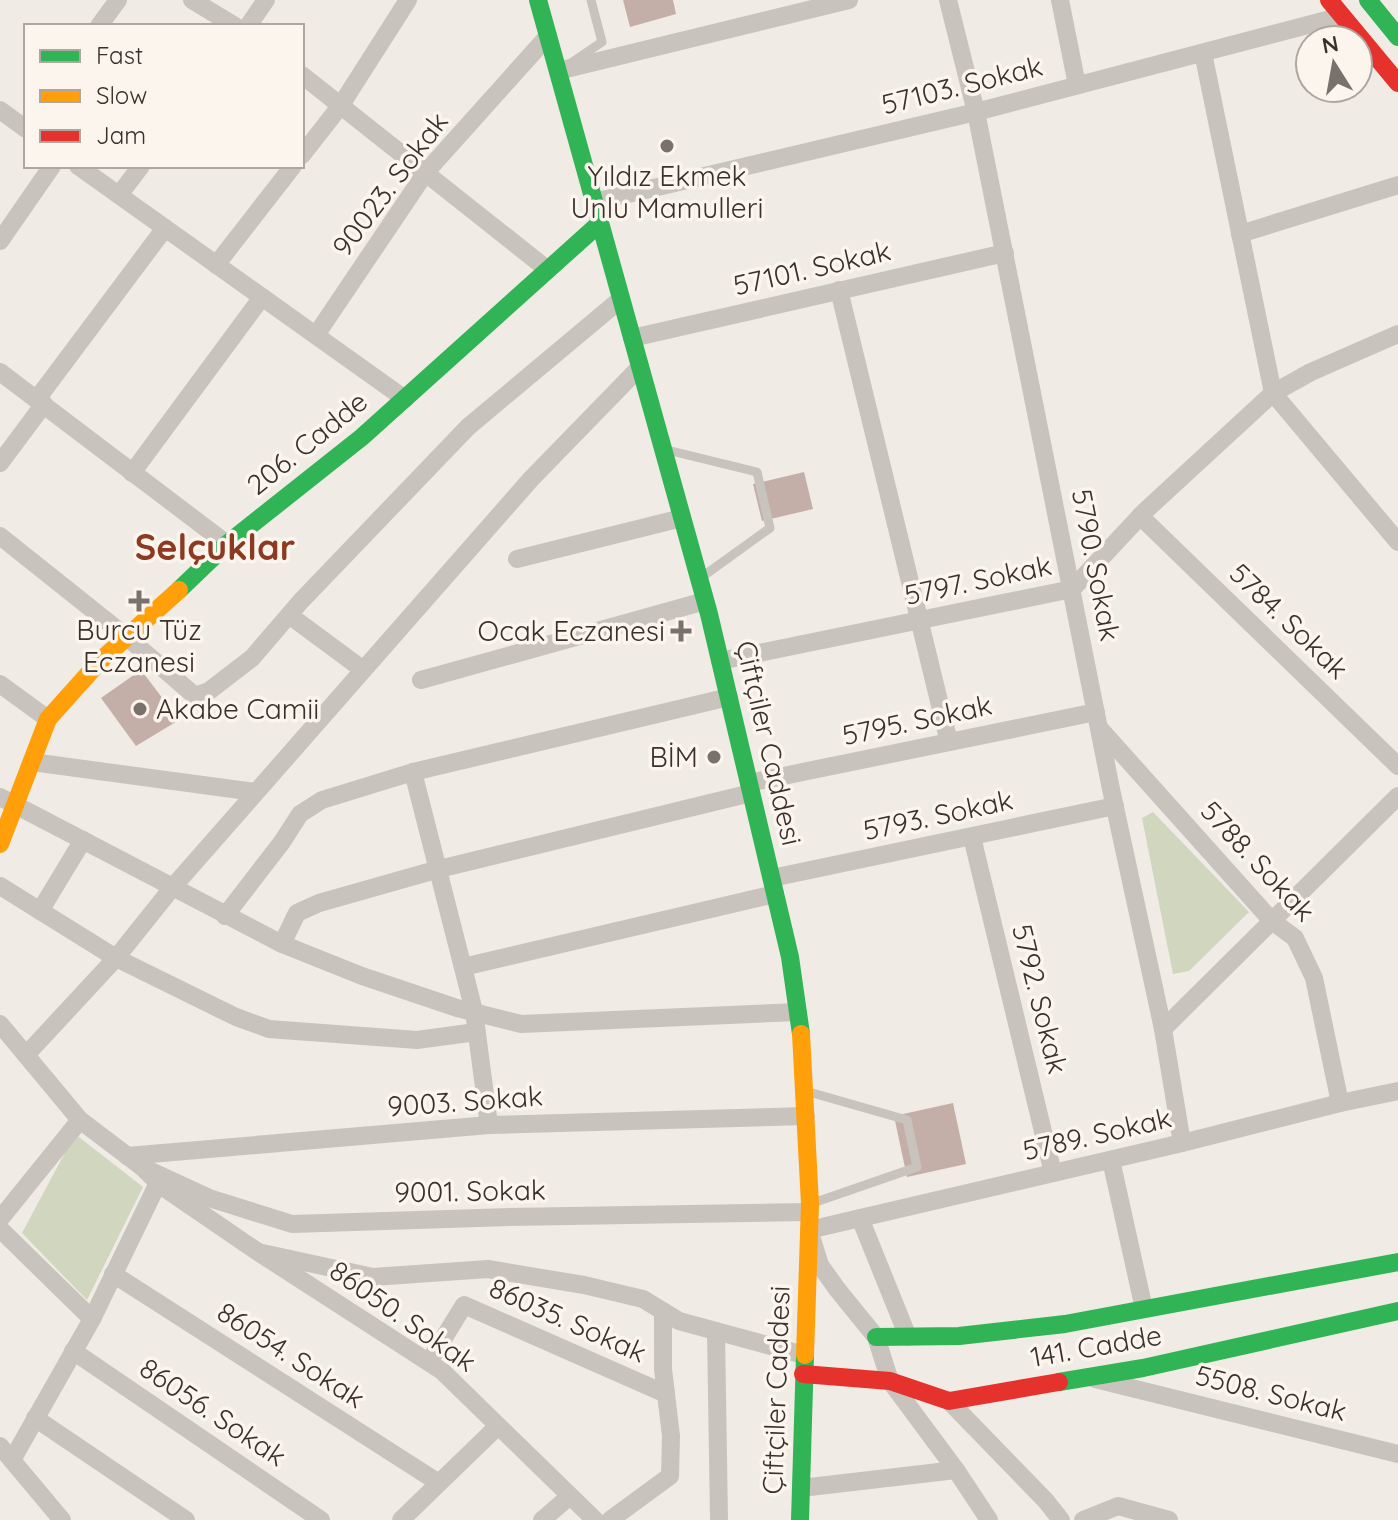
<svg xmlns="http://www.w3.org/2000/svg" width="1398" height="1520" viewBox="0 0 1398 1520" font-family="Quicksand,sans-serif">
<rect width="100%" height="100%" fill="#f0ebe5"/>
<!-- green -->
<g fill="#d1d6bf">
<path d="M1153 812 1249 912 1189 971 1173 974 1142 818Z"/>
<path d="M75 1134 143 1187 87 1300 22 1233Z"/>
</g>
<!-- building -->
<g fill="#c3afa7">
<path d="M623 0H673L676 14 630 27Z"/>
<path d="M804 472 813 509 762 521 753 484Z"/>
<path d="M141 670 179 720 136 746 101 698Z"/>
<path d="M953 1103 966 1164 907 1177 894 1116Z"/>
</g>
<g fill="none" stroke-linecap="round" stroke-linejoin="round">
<!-- lane -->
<g stroke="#c9c3be" stroke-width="9">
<path d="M571 63 602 42 591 0"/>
<path d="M667 450 757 472 770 528 702 577"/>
<path d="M809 1092 907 1120 917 1167 813 1203"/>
</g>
<!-- street -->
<g stroke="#c9c3be" stroke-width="18">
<path d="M192 0 235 26"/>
<path d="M948 0 976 112 1111 789 1163 1029 1182 1143"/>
<path d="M1060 0 1077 85"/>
<path d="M99 26 118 0"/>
<path d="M248 26 266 0"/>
<path d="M1203 53 1273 393 1398 542"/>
<path d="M558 71 849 0"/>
<path d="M302 75 548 270"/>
<path d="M0 110 26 129"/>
<path d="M302 155 341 105 408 0"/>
<path d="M78 166 405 399"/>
<path d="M119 195 141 166"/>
<path d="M594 202 976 112 1342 16"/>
<path d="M1240 234 1398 185"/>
<path d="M0 241 52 166"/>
<path d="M216 265 293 166"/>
<path d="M839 290 949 742"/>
<path d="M316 335 426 172 548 36"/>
<path d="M632 338 1005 253"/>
<path d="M0 372 227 544"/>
<path d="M37 399 165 228"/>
<path d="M0 463 44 404"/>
<path d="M132 473 262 297"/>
<path d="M1140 516 1398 766"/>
<path d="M0 536 128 638 195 696 209 691 252 658 301 601 468 427 621 299"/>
<path d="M517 559 682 518"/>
<path d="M289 615 362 669"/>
<path d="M720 661 1072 589 1145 511 1273 393 1311 372 1398 334"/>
<path d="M421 680 705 601"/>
<path d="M0 684 48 719"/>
<path d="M1101 730 1272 921 1295 938 1314 978 1340 1103"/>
<path d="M32 762 255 792"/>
<path d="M413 772 474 1011 489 1125"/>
<path d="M749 783 1096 712"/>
<path d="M0 797 282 944 362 976 457 1008 521 1024 797 1012"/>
<path d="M972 837 1053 1173"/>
<path d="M772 878 1115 806"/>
<path d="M0 886 116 958 236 1017 269 1029 417 1040 476 1032"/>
<path d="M40 911 83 840"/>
<path d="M225 916 282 842 300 814 322 800 413 772 729 697"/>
<path d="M282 944 297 913 319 903 439 869 751 793"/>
<path d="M463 967 775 894"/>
<path d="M0 1024 80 1120 142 1167 158 1183 92 1319 12 1460"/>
<path d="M1163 1029 1398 796"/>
<path d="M26 1055 116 958 172 888 531 479 640 367"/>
<path d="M127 1156 489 1125 806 1116"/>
<path d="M1111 1160 1144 1309"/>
<path d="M142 1167 209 1198 292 1224 510 1217 809 1212"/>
<path d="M160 1185 258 1252 442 1371 595 1520"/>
<path d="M860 1218 908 1337"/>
<path d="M0 1219 80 1120"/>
<path d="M0 1229 92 1319"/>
<path d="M258 1252 373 1277 488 1269 584 1285 643 1299 679 1321 804 1355"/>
<path d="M113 1274 439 1483"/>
<path d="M716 1331 719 1520"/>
<path d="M73 1351 321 1520"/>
<path d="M429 1362 464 1305 666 1394"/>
<path d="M1095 1379 1398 1454"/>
<path d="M949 1401 1046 1501 1061 1520"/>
<path d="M35 1418 186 1520"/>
<path d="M0 1446 62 1520"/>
<path d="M801 1488 956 1470"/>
<path d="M401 1520 498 1426"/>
<path d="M542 1520 570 1496"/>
<path d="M610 1520 670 1476 671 1436 663 1369V1312"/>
<path d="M989 1520 956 1470 890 1381 876 1337 837 1289 820 1265 809 1230 1182 1143 1340 1103 1398 1091"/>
<path d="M1083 1520 1118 1506 1169 1520"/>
</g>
<!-- fast -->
<g stroke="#30b455" stroke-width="18">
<path d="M538 0 709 614 790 957 801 1034"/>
<path d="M1368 0 1398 37"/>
<path d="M179 590 227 544 362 437 600 223"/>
<path d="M876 1337 959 1336 1065 1324 1398 1262"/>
<path d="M1059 1382 1143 1368 1398 1311"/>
<path d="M800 1520 805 1355"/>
</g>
<!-- slow -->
<g stroke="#ff9f0a" stroke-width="18">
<path d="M0 844 48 719 100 661 179 590"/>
<path d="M801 1034 810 1204 805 1355"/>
</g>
<!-- jam -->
<g stroke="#e5322d" stroke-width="18">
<path d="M1329 0 1398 83"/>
<path d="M803 1374 890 1381 949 1401 1059 1382"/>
</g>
</g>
<!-- markers -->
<g fill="#7a716c" stroke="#fbf5ee" stroke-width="3">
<circle cx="667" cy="146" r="8"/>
<path d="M135 589h8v8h8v8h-8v8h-8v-8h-8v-8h8z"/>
<path d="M677 619h8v8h8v8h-8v8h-8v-8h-8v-8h8z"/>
<circle cx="140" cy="709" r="8"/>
<circle cx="714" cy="757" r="8"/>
</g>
<g text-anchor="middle" stroke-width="7" stroke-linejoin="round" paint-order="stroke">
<!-- street labels -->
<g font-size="28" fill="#3b302b" stroke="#fbf5ee">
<text transform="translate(962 85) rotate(-14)" y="10">57103. Sokak</text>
<text transform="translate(390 184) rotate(-53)" y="10">90023. Sokak</text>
<text transform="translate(812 268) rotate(-13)" y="10">57101. Sokak</text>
<text transform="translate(307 443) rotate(-39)" y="10">206. Cadde</text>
<text transform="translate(1096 565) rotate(79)" y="10">5790. Sokak</text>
<text transform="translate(978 580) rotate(-12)" y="10">5797. Sokak</text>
<text transform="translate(1289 621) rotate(44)" y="10">5784. Sokak</text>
<text transform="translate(917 720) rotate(-12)" y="10">5795. Sokak</text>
<text transform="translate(769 743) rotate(77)" y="10">Çiftçiler Caddesi</text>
<text transform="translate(938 815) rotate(-12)" y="10">5793. Sokak</text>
<text transform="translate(1258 861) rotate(47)" y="10">5788. Sokak</text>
<text transform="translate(1040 999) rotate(76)" y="10">5792. Sokak</text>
<text transform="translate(465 1101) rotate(-4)" y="10">9003. Sokak</text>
<text transform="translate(1097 1134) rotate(-13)" y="10">5789. Sokak</text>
<text transform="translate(470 1191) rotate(-1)" y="10">9001. Sokak</text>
<text transform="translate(403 1316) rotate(35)" y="10">86050. Sokak</text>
<text transform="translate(568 1320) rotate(24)" y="10">86035. Sokak</text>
<text transform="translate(1096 1346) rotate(-10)" y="10">141. Cadde</text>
<text transform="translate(291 1355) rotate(33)" y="10">86054. Sokak</text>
<text transform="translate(776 1390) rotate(-88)" y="10">Çiftçiler Caddesi</text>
<text transform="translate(1271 1393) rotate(14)" y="10">5508. Sokak</text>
<text transform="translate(213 1412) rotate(34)" y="10">86056. Sokak</text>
</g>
<!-- poi labels -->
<g font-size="28" fill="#3b302b" stroke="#fbf5ee">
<text x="667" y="186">Yıldız Ekmek<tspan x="667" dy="32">Unlu Mamulleri</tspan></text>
<text x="139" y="640">Burcu Tüz<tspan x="139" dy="32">Eczanesi</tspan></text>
<text x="665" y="641" text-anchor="end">Ocak Eczanesi</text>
<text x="156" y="719" text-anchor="start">Akabe Camii</text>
<text x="698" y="767" text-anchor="end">BİM</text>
</g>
<!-- district labels -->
<g font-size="36" font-weight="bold" fill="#8c3b22" stroke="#fbf5ee">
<text x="215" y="560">Selçuklar</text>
</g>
</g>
<!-- legend -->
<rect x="24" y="24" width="280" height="144" fill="#fbf5ee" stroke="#aea6a0" stroke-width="2"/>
<rect x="40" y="50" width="40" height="12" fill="#30b455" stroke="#aea6a0" stroke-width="2"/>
<text x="96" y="64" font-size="24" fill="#3b302b">Fast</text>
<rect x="40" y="90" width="40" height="12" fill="#ff9f0a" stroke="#aea6a0" stroke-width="2"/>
<text x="96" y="104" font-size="24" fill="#3b302b">Slow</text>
<rect x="40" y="130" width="40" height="12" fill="#e5322d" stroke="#aea6a0" stroke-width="2"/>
<text x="96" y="144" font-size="24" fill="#3b302b">Jam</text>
<!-- north arrow -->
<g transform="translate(1334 64) rotate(349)"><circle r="38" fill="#fbf5ee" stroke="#aea6a0" stroke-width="2"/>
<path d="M0-6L14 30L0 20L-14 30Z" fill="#7a716c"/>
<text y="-12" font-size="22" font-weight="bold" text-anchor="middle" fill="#3b302b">N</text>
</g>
</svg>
